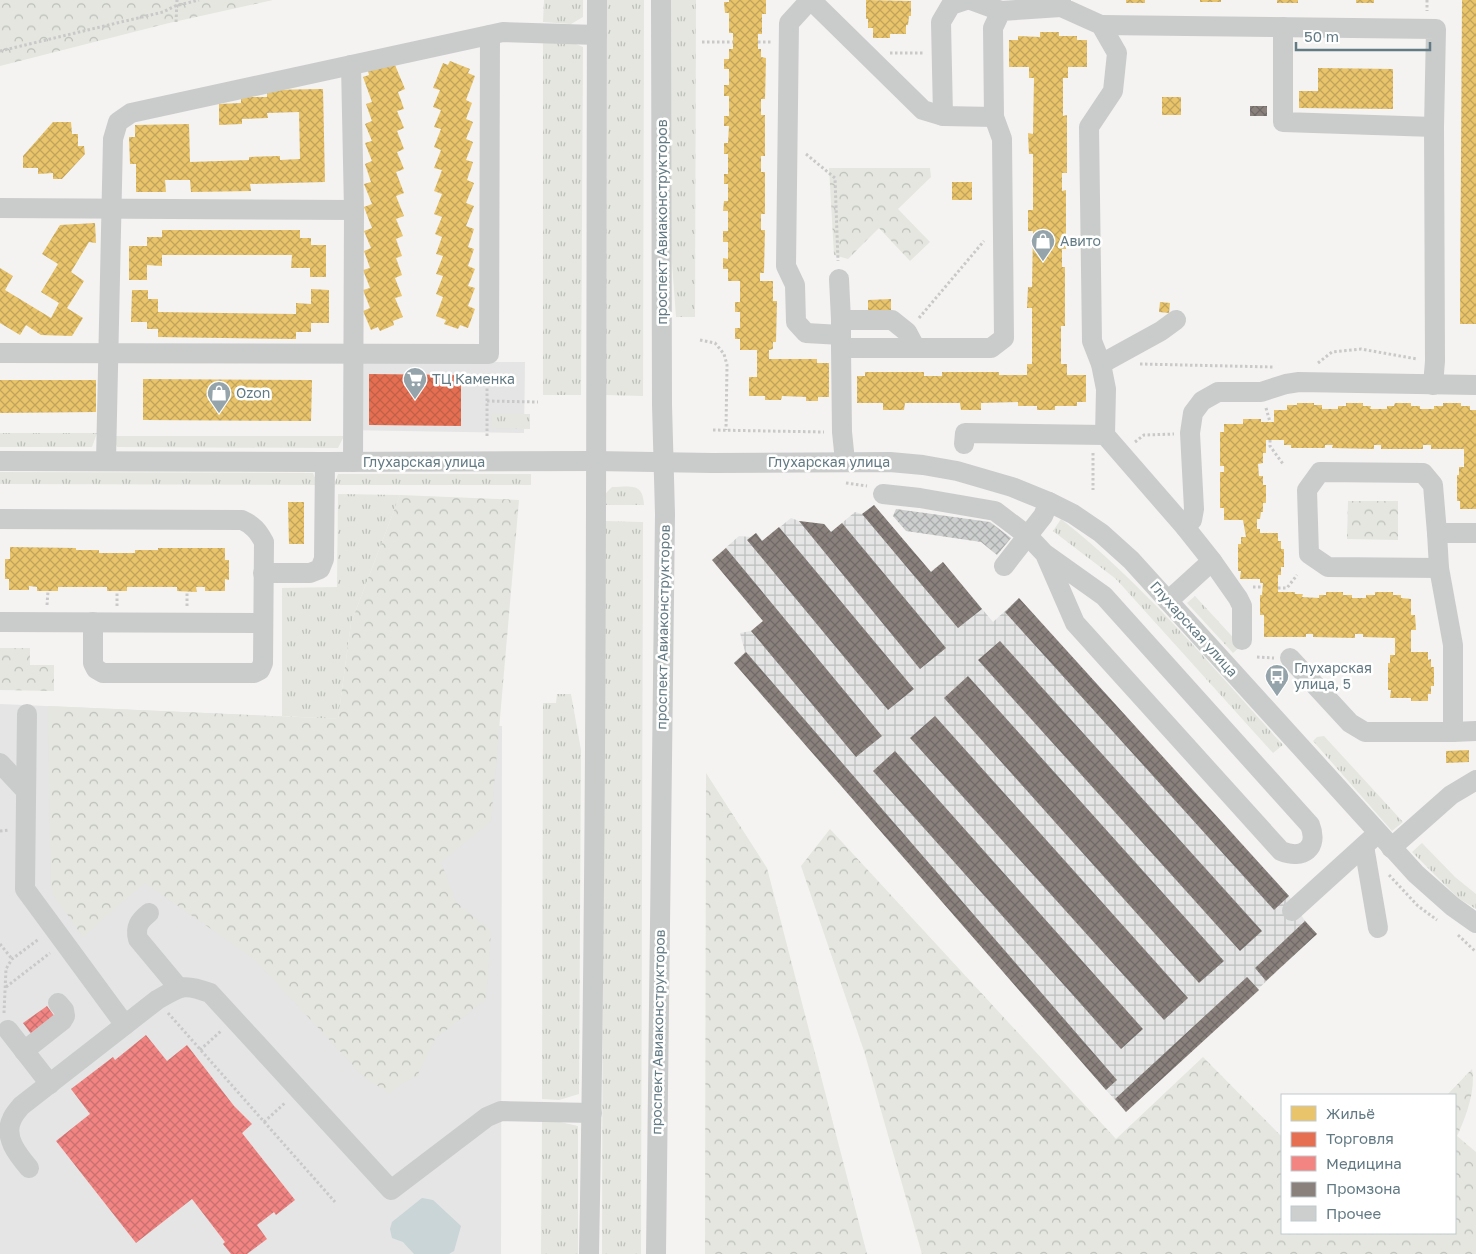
<svg xmlns="http://www.w3.org/2000/svg" width="1476" height="1254" viewBox="0 0 1476 1254" font-family="'Golos Text',sans-serif">
<defs>
<pattern id="industrial-grid" width="8" height="8" patternUnits="userSpaceOnUse" patternTransform="scale(1.25)"><rect width="8" height="8" fill="#e4e5e4"/><path d="M0 4h8M4 0v8" fill="none" stroke="#bcbfbe"/></pattern>
<pattern id="grass-tufts" width="24" height="20" patternUnits="userSpaceOnUse" patternTransform="scale(1.25)"><rect width="24" height="20" fill="#e4e6df"/><path d="M3 7l-1-3M5 7V3M7 7l1-3M15 17l-1-3M17 17v-4M19 17l1-3" fill="none" stroke="#bcbfba"/></pattern>
<pattern id="forest-crowns" width="20" height="18" patternUnits="userSpaceOnUse" patternTransform="scale(1.25)"><rect width="20" height="18" fill="#e4e6df"/><path d="M2 6a3 3 0 1 1 6 0M12 15a3 3 0 1 1 6 0" fill="none" stroke="#bcbfba"/></pattern>
<pattern id="homes-cross-hatch" width="8" height="8" patternUnits="userSpaceOnUse" patternTransform="scale(1.25)"><rect width="8" height="8" fill="#e9c46a"/><path d="M0 0l8 8M0 8l8-8" fill="none" stroke="#c0a45d"/></pattern>
<pattern id="shops-cross-hatch" width="8" height="8" patternUnits="userSpaceOnUse" patternTransform="scale(1.25)"><rect width="8" height="8" fill="#e76f51"/><path d="M0 0l8 8M0 8l8-8" fill="none" stroke="#bf6049"/></pattern>
<pattern id="health-cross-hatch" width="8" height="8" patternUnits="userSpaceOnUse" patternTransform="scale(1.25)"><rect width="8" height="8" fill="#f28482"/><path d="M0 0l8 8M0 8l8-8" fill="none" stroke="#c77170"/></pattern>
<pattern id="industry-cross-hatch" width="8" height="8" patternUnits="userSpaceOnUse" patternTransform="scale(1.25)"><rect width="8" height="8" fill="#8a817c"/><path d="M0 0l8 8M0 8l8-8" fill="none" stroke="#6f6a67"/></pattern>
<pattern id="building-cross-hatch" width="8" height="8" patternUnits="userSpaceOnUse" patternTransform="scale(1.25)"><rect width="8" height="8" fill="#cdcfce"/><path d="M0 0l8 8M0 8l8-8" fill="none" stroke="#aaadad"/></pattern>
</defs>
<rect width="100%" height="100%" fill="#f4f3f1"/>
<!-- built -->
<g fill="#e4e5e4">
<path d="M346 362H525L524 433 344 430Z"/>
<path d="M0 704 502 726 501 1254H0Z"/>
</g>
<!-- industrial -->
<path fill="url(#industrial-grid)" d="M874 505 930 572 943 562 993 622 1019 598 1289 896 1305 921 1317 934 1126 1112 1106 1090 734 663 745 652 740 633 751 631 763 621 712 560 739 536 751 537 756 533 763 541 791 518 799 521 824 524 831 532 855 512 862 514Z"/>
<!-- grass -->
<g fill="url(#grass-tufts)">
<path d="M544 0H583V17L571 24 543 22Z"/>
<path d="M607 0H644L643 396 606 395Z"/>
<path d="M671 0H696L695 317H676L670 235Z"/>
<path d="M543 40 569 41 583 47 581 395H543Z"/>
<path d="M492 414H530V429L491 428Z"/>
<path d="M0 433H97L92 447H0Z"/>
<path d="M113 436H344L338 448 117 447Z"/>
<path d="M0 472 313 473 318 485 0 484Z"/>
<path d="M338 474H531V485H334Z"/>
<path d="M612 487C630 487 643 482 644 505H604L605 494Z"/>
<path d="M338 494 400 495 351 623 338 719 282 716V588L337 587Z"/>
<path d="M1061 519C1144 584 1212 667 1283 745L1273 753 1116 579 1053 531Z"/>
<path d="M604 521 643 522 641 1254H602Z"/>
<path d="M1195 596 1241 646 1233 653 1187 603Z"/>
<path d="M557 694H571L581 750 579 1094 559 1100 542 1099 543 703H556Z"/>
<path d="M1324 736 1403 822 1392 831 1313 741 1317 737Z"/>
<path d="M1422 843 1455 877 1476 894V909L1458 898 1412 852Z"/>
<path d="M542 1122H560L578 1126V1254H541Z"/>
</g>
<!-- forest -->
<g fill="url(#forest-crowns)">
<path d="M0 0H273L169 23 0 66Z"/>
<path d="M829 168H930L931 177 898 209 930 242 910 261 879 228 848 259 834 255Z"/>
<path d="M400 495 519 500 491 821 441 862 456 902 491 931 486 999 435 1039 417 1076 402 1083 390 1094 364 1077 254 959 145 883 83 937 51 891 48 706 338 719 351 623Z"/>
<path d="M1348 501H1398V540L1347 539Z"/>
<path d="M0 648H30V665H54V691L0 690Z"/>
<path d="M706 773 767 868 867 1254H705Z"/>
<path d="M830 829 1116 1139 1203 1057 1282 1137V1233H1455V1095H1447L1472 1069C1476 1090 1466 1117 1457 1136L1476 1152V1254H922L864 1051 801 866Z"/>
</g>
<!-- water -->
<path fill="#c9d5d6" d="M422 1198 433 1200 461 1226 454 1251 449 1254H414L403 1242 392 1238 390 1229 392 1222Z"/>
<!-- homes -->
<g fill="url(#homes-cross-hatch)">
<path d="M729 0H766V14H762V34H758V49H761V57L766 58 765 99H761V115H765V156H761V172H765V214H761V230H765L764 273H760V281H773V301H777L776 342H773V349L769 350V359H817V363H829V397H818V401H806V397L782 396 781 400H765V396H749V377H757V350H740V339H735V328H740V312H735V302H740V281H728V269H723V258L728 259V242H723V231H728V211H723L724 201H728V184H724V174H728V154H724V143H728L729 126H724V116H729V96H724V85H729V69H724V59H729V49H733V33H729V13H725L724 2H729Z"/>
<path d="M866 0 911 1V16H909L908 25H906V34H890V38H873V28H868V19H866Z"/>
<rect x="1126" y="0" width="19" height="3"/>
<rect x="1200" y="0" width="21" height="2"/>
<rect x="1277" y="0" width="21" height="3"/>
<rect x="1356" y="0" width="18" height="3"/>
<path d="M1462 0H1476V324H1460Z"/>
<path d="M1040 32H1059V36H1077V40H1087V67H1068V78H1063V116L1067 115V173H1062V191L1066 190V249H1062V267H1065V326H1061V364H1067V375H1086V402H1077V406H1055V410H1037V406H1018V402L981 403V410H961L960 403H905L904 410H883V403H857V376H865V372H924V376H942V372H999V375H1027V364H1032V308H1027L1028 287H1032L1033 231H1028V210H1033V154H1029L1028 133 1033 134 1034 78H1029V67H1009V40H1018V36L1040 37Z"/>
<path d="M450 61 470 69 468 73 475 76 466 100 472 103 466 119 473 122 466 139 473 142 466 160 473 162 467 180 474 183 466 203 474 206 466 226 474 229 468 247 474 249 468 266 475 269 468 286 475 288 468 306 475 309 468 328 460 325 458 329 444 324 446 320 436 316 443 297 436 294 443 276 436 274 443 256 436 254 442 237 435 234 442 217 434 214 442 194 434 191 442 170 434 168 441 150 434 147 441 129 434 127 441 110 433 107 440 90 433 88 443 63 448 65Z"/>
<path d="M395 65 405 89 398 92 404 109 397 111 404 128 397 131 404 149 397 152 404 169 396 172 404 193 396 196 404 216 396 219 403 236 396 239 402 256 396 258 402 275 395 278 402 296 395 298 403 317 393 321 394 325 380 331 378 327 371 330 363 311 370 308 363 290 370 288 363 270 370 268 364 251 371 248 364 231 372 228 364 207 372 204 364 184 371 182 365 164 372 161 365 143 372 141 365 124 372 121 366 104 372 102 363 77 369 75 368 70Z"/>
<path d="M1318 68 1393 69V109L1299 108V91H1318Z"/>
<path d="M323 89 325 182 250 184 251 191 191 192 190 180H165L166 192H136V164H130L129 137H135V125L189 124 190 162 249 160V157L280 156V160L300 159 299 112 267 113 268 118 242 119V124L219 125V104L241 103V97H267V90Z"/>
<rect x="1162" y="97" width="19" height="18"/>
<path d="M53 122H71L72 134H78V146H84L85 154 62 179H53V173L38 174V168H23V156Z"/>
<rect x="952" y="182" width="20" height="18"/>
<path d="M95 223 96 243 89 242 71 272 84 281 67 308 83 318 72 336 41 335 26 325 20 335 0 323V268L13 276 5 290 51 318 59 303 41 292 58 264 42 254 60 225Z"/>
<path d="M162 230H300V238H311V245H326V277H310V268H291L292 255H162V266L147 265V280H129V246H147V237H162Z"/>
<path d="M311 289 329 290V323H311V332H296V339L158 337V329H147V322H131L132 290H148V299H158V312L296 314V303L311 304Z"/>
<path d="M891 299V311L868 312V300Z"/>
<path d="M1160 302 1170 303 1169 313 1159 312Z"/>
<path d="M143 379 312 380 311 421 143 420Z"/>
<path d="M0 380H96V412L0 413Z"/>
<path d="M1297 403H1314V405H1322V409H1338V406H1346V403H1363V406H1371L1370 409H1387V406H1394L1395 403H1411V406H1420V409H1434V406H1443V403H1461V406H1470V410H1476V509H1460V501H1457V475H1459V467H1464V449H1431V445H1423V449H1381V445H1374V449L1332 448 1333 445H1325V448H1291V445H1284V440H1266V453H1263V463L1258 464 1259 476H1263V485H1266V503H1263V512H1261L1260 519H1257V529H1260V533H1278V541H1281V549H1284V567H1281V575H1278V592H1295V594H1303L1302 597 1319 598V595H1326V592H1343V595H1352V598H1366V595H1375V592H1393V595H1401V598L1411 599V615H1415L1416 630H1411V652H1428V660L1431 659V667H1434V686H1431V694H1428V701H1411V698H1390L1391 690H1388V663H1390V655H1395V638L1363 637V634H1355V638L1313 637V634H1306V637H1264V615H1260V595H1262L1263 583H1260V579H1240L1241 571H1238V544H1241V537H1246L1243 520H1224V508H1220V472H1224V466H1220V432H1224V424H1243V419H1261V422H1274V410H1287V405H1297Z"/>
<path d="M288 502H304V544H289Z"/>
<path d="M10 547 76 548V550H99V553H135V550H158V548H225V560H229V580L225 579V591H205V587H196L197 592 177 591V587H127V591H107V587H58V591H37V587L29 586V590H9V579H5V559H10Z"/>
<path d="M1469 750V762L1446 763V751Z"/>
</g>
<!-- shops -->
<path fill="url(#shops-cross-hatch)" d="M369 374 461 375V426L369 425Z"/>
<!-- health -->
<g fill="url(#health-cross-hatch)">
<path d="M47 1006 55 1017 32 1035 23 1023Z"/>
<path d="M146 1035 167 1061 187 1045 234 1106 252 1124 242 1133 295 1200 276 1215 274 1212 257 1225 267 1239 247 1254H231L223 1244 225 1242 192 1199 136 1243 56 1141 90 1114 71 1089 113 1057 115 1060Z"/>
</g>
<!-- industry -->
<g fill="url(#industry-cross-hatch)">
<rect x="1250" y="106" width="17" height="10"/>
<path d="M874 505 931 572 943 562 982 609 958 628 862 514Z"/>
<path d="M799 521 824 524 831 532 842 523 946 648 920 669Z"/>
<path d="M779 527 914 689 888 710 747 540 756 533 762 541Z"/>
<path d="M726 548 882 736 856 757 751 631 763 621 712 560Z"/>
<path d="M1019 598 1289 896 1274 910 1005 612Z"/>
<path d="M1000 641 1262 931 1240 951 978 660Z"/>
<path d="M746 652 1117 1080 1106 1090 734 663Z"/>
<path d="M968 676 1224 961 1199 983 944 698Z"/>
<path d="M935 716 1188 998 1164 1020 910 738Z"/>
<path d="M895 751 1143 1029 1121 1049 873 771Z"/>
<path d="M1305 921 1317 934 1266 981 1255 968Z"/>
<path d="M1247 977 1259 990 1126 1112 1115 1099Z"/>
</g>
<!-- building -->
<path fill="url(#building-cross-hatch)" d="M896 509 990 522 1011 538 997 555 981 542 906 531 893 516Z"/>
<g fill="none" stroke-linecap="round" stroke-linejoin="round">
<!-- path -->
<g stroke="#c9c9c9" stroke-width="3" stroke-dasharray="2.5 2.5" stroke-linecap="butt">
<path d="M1427 0V11"/>
<path d="M176 22 177 0"/>
<path d="M702 42H733"/>
<path d="M758 42H771"/>
<path d="M0 51 163 12 175 6 199 0"/>
<path d="M890 53H924"/>
<path d="M806 154 835 178 838 261"/>
<path d="M919 318 984 241"/>
<path d="M700 340 715 343 724 354 727 365 726 430"/>
<path d="M1318 363 1332 352 1361 349 1417 359"/>
<path d="M1140 364 1273 367"/>
<path d="M487 401 538 402"/>
<path d="M1266 408 1270 422"/>
<path d="M713 430 824 432"/>
<path d="M487 436V371"/>
<path d="M1270 440V446L1283 464"/>
<path d="M1135 442 1144 435 1174 434"/>
<path d="M1093 453V490"/>
<path d="M846 483 867 486"/>
<path d="M1253 587H1262"/>
<path d="M1278 588H1287L1297 575"/>
<path d="M47 605 48 591"/>
<path d="M117 606V591"/>
<path d="M187 606V592"/>
<path d="M1257 657 1274 658"/>
<path d="M0 831 9 830"/>
<path d="M1389 875 1418 906 1437 920"/>
<path d="M1458 935 1476 952"/>
<path d="M0 944 12 959"/>
<path d="M6 987 50 953"/>
<path d="M4 1013 6 969 12 959 39 939"/>
<path d="M168 1013 335 1202"/>
<path d="M200 1050 221 1031"/>
<path d="M264 1122 286 1102"/>
</g>
<!-- minor -->
<g stroke="#cacccc" stroke-width="20">
<path d="M810 0 789 23 786 266 795 285 796 322 806 333 841 335"/>
<path d="M811 0 923 110 943 116 994 117 993 28 1001 11 1061 7"/>
<path d="M971 0 1001 11"/>
<path d="M1061 0V7L1101 25 1117 53 1113 91 1089 127 1092 341 1101 364 1106 389 1105 435 1185 527 1212 561 1168 601"/>
<path d="M1101 25 1436 29 1434 127 1435 361 1433 385"/>
<path d="M1283 27V122L1434 127"/>
<path d="M351 65 354 210 353 462"/>
<path d="M943 116 941 22 951 5 966 0"/>
<path d="M0 208 354 210"/>
<path d="M839 279 841 320"/>
<path d="M841 348V320H892L907 332 915 347"/>
<path d="M0 353 489 354 490 35"/>
<path d="M1101 364 1161 331 1176 320"/>
<path d="M964 444 965 433 1105 435"/>
<path d="M0 461 325 462 595 461 712 463 890 462 923 465 957 471 1012 487 1049 502 1073 514 1101 533 1131 560 1416 874 1452 906 1476 923"/>
<path d="M106 461 113 139 118 122 131 113 503 32 597 35"/>
<path d="M845 461 842 432 841 348H991L1004 338 1002 139 994 117"/>
<path d="M883 494 920 498 995 511 1028 536 1045 554 1104 596 1310 825C1319 848 1303 860 1281 851L1075 623 1045 554"/>
<path d="M0 519 242 520C253 525 258 531 264 542L263 663 260 670 254 673H103L96 669 93 663V622"/>
<path d="M1185 527 1192 520 1194 509 1190 433 1193 413 1202 401 1218 392H1261L1286 384 1299 382 1476 385"/>
<path d="M1212 561 1238 598 1242 606V640"/>
<path d="M1004 566 1043 516 1049 502"/>
<path d="M1439 568 1328 567 1309 554 1307 490 1320 472 1423 473 1433 485 1437 533H1476"/>
<path d="M263 573H310L320 569 324 559 325 462"/>
<path d="M0 622 263 623"/>
<path d="M1290 658 1350 723 1365 732H1453V645L1439 568 1437 533"/>
<path d="M27 714 25 889 125 1025"/>
<path d="M1453 732 1476 731"/>
<path d="M0 763 26 791"/>
<path d="M1364 846 1378 928"/>
<path d="M1391 848 1451 795 1476 780"/>
<path d="M1292 911 1378 833"/>
<path d="M149 913C139 921 135 927 138 939L178 987"/>
<path d="M8 1030 50 1084"/>
<path d="M24 1051 62 1021 65 1016 64 1010 58 1003"/>
<path d="M29 1168C18 1155 3 1137 12 1119 14 1114 18 1110 21 1106L157 1000C181 986 183 983 210 993L391 1190 487 1117 501 1111 592 1113"/>
<path d="M589 1254C597 836 596 418 597 0"/>
<path d="M656 1254 665 514 662 405 661 0"/>
</g>
</g>
<!-- icons -->
<defs>
<g id="shop-pin" transform="scale(1.25)"><path d="M0 17L-7.5 6A9.5 9.5 0 1 1 7.5 6Z" fill="#95a4aa" stroke="#fff"/><path d="M-5-2.5h2.3a2.7 3.5 0 0 1 5.4 0H5L5.5 6h-11ZM-1.5-2.5h3a1.5 2.3 0 0 0-3 0Z" fill="#fff"/></g>
<g id="supermarket-pin" transform="scale(1.25)"><path d="M0 17L-7.5 6A9.5 9.5 0 1 1 7.5 6Z" fill="#95a4aa" stroke="#fff"/><path d="M-6-5.5h2.5l.6 2H6L4.5 2H-2.5L-4.4-4H-6ZM-1.5 3.2a1.3 1.3 0 1 0 .1 0ZM3 3.2a1.3 1.3 0 1 0 .1 0Z" fill="#fff"/></g>
<g id="bus-pin" transform="scale(1.25)"><path d="M0 17L-7.5 6A9.5 9.5 0 1 1 7.5 6Z" fill="#95a4aa" stroke="#fff"/><path d="M-5-6H5V4H4V6H2V4H-2V6H-4V4H-5ZM-3.5-4V0h7V-4ZM-3.5 1.2v1.5H-2V1.2ZM2 1.2v1.5H3.5V1.2Z" fill="#fff"/></g>
</defs>
<g fill-rule="evenodd">
<use href="#shop-pin" x="1043" y="241"/>
<use href="#supermarket-pin" x="415" y="379"/>
<use href="#shop-pin" x="219" y="393"/>
<use href="#bus-pin" x="1277" y="676"/>
</g>
<g text-anchor="middle" stroke-width="5" stroke-linejoin="round" paint-order="stroke">
<!-- street labels -->
<g font-size="14" fill="#627a83" stroke="#fff">
<text transform="translate(662 222) rotate(-90)" y="5">проспект Авиаконструкторов</text>
<text x="424" y="467">Глухарская улица</text>
<text x="829" y="467">Глухарская улица</text>
<text transform="translate(663 627) rotate(-89)" y="5">проспект Авиаконструкторов</text>
<text transform="translate(1194 629) rotate(48)" y="5">Глухарская улица</text>
<text transform="translate(658 1032) rotate(-89)" y="5">проспект Авиаконструкторов</text>
</g>
<!-- poi labels -->
<g font-size="14" fill="#627a83" stroke="#fff" text-anchor="start">
<text x="1060" y="246">Авито</text>
<text x="432" y="384">ТЦ Каменка</text>
<text x="236" y="398">Ozon</text>
<text x="1294" y="673">Глухарская<tspan x="1294" dy="16">улица, 5</tspan></text>
</g>
</g>
<!-- legend -->
<rect x="1281" y="1094" width="175" height="140" fill="#ffffff" stroke="#c0cacd"/>
<rect x="1291" y="1106" width="25" height="15" fill="#e9c46a" stroke="#c0cacd"/>
<text x="1326" y="1119" font-size="15" fill="#627a83">Жильё</text>
<rect x="1291" y="1132" width="25" height="15" fill="#e76f51" stroke="#c0cacd"/>
<text x="1326" y="1144" font-size="15" fill="#627a83">Торговля</text>
<rect x="1291" y="1156" width="25" height="15" fill="#f28482" stroke="#c0cacd"/>
<text x="1326" y="1169" font-size="15" fill="#627a83">Медицина</text>
<rect x="1291" y="1182" width="25" height="15" fill="#8a817c" stroke="#c0cacd"/>
<text x="1326" y="1194" font-size="15" fill="#627a83">Промзона</text>
<rect x="1291" y="1206" width="25" height="15" fill="#cdcfce" stroke="#c0cacd"/>
<text x="1326" y="1219" font-size="15" fill="#627a83">Прочее</text>
<!-- scale -->
<path d="M1296 42v8h134v-8" fill="none" stroke="#627a83" stroke-width="2.5"/>
<text x="1304" y="42" font-size="15" fill="#627a83" stroke="#ffffff" stroke-width="4" paint-order="stroke">50 m</text>
</svg>
